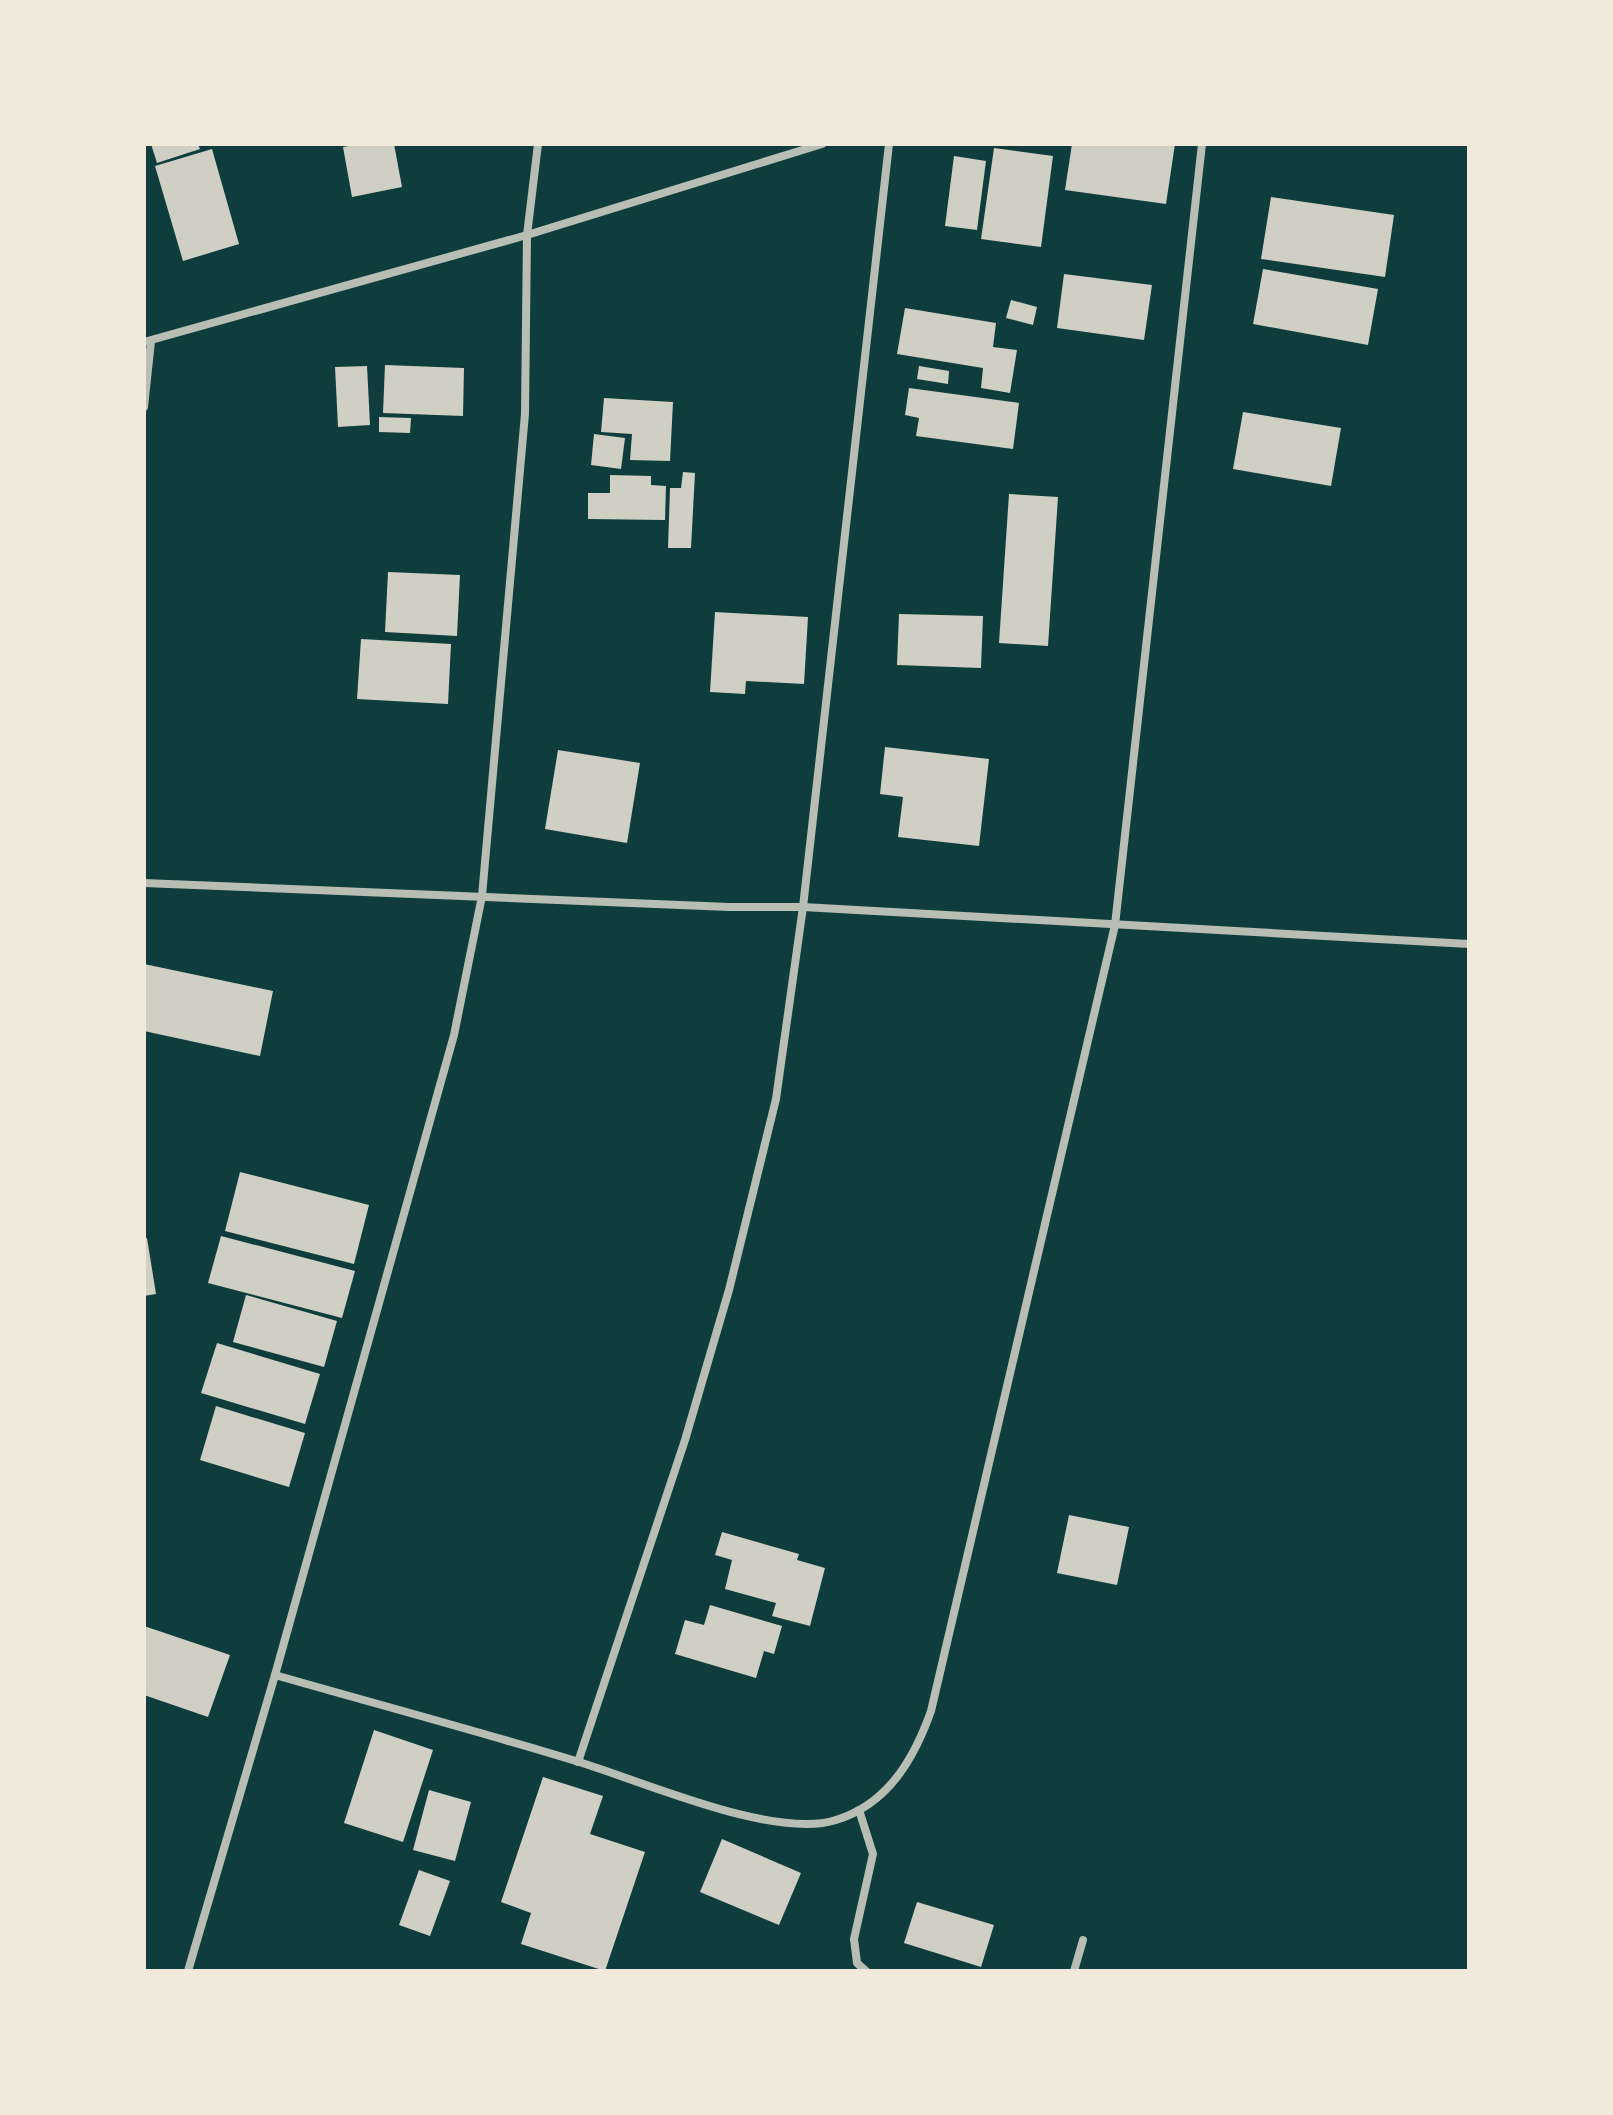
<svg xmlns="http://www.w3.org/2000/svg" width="1613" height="2115" viewBox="0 0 1613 2115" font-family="Cabin,sans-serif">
<rect width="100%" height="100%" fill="#0f3d3e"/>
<!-- building -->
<g fill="#cfcfc3">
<path d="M151 144H198L200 149 157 163Z"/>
<path d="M361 144H394L402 187 352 197 343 147Z"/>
<path d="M1072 144H1175L1166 204 1065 190Z"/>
<path d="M994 148 1053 156 1041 247 981 239Z"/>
<path d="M212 149 239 244 183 261 155 166Z"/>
<path d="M954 156 986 161 977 230 945 226Z"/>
<path d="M1271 197 1394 215 1385 277 1261 259Z"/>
<path d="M1263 269 1378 289 1368 345 1253 324Z"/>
<path d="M1064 274 1152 285 1144 340 1057 328Z"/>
<path d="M1011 300 1037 307 1033 325 1006 318Z"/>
<path d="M905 308 996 323 993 347 1017 350 1010 393 981 388 983 368 897 354Z"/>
<path d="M385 365 464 368 463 416 383 413Z"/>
<path d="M367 366 370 425 338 427 335 367Z"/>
<path d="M919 366 949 371 948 384 917 379Z"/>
<path d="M909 388 1019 403 1013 449 916 436 919 418 905 415Z"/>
<path d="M604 398 673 402 670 461 630 460 632 434 601 432Z"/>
<path d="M1243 412 1341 428 1331 486 1233 469Z"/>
<path d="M379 417 411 418 410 433 379 432Z"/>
<path d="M594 434 625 438 621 469 591 465Z"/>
<path d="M683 472 695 473 691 548H668L670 488H681Z"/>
<path d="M610 475 651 476V485L666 486 665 520 588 519V493H610Z"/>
<path d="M1009 494 1058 497 1048 646 999 643Z"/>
<path d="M388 572 460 575 457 636 385 632Z"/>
<path d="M715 612 808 617 804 684 746 681 745 694 710 692Z"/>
<path d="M899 614 983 616 981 668 897 665Z"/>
<path d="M361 639 451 644 448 704 357 699Z"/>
<path d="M885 747 989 759 979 846 898 837 903 797 880 794Z"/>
<path d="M558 750 640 763 627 843 545 829Z"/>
<path d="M144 964 273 991 260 1056 144 1031Z"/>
<path d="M240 1172 369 1205 354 1264 225 1231Z"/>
<path d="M221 1236 355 1271 342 1318 208 1283Z"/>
<path d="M147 1238 156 1294 144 1296V1239Z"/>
<path d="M246 1295 337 1321 324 1367 233 1342Z"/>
<path d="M217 1343 320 1374 305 1424 201 1393Z"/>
<path d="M216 1406 305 1433 289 1487 200 1460Z"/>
<path d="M1069 1515 1129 1527 1117 1585 1057 1573Z"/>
<path d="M722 1532 799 1554 797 1560 825 1568 810 1626 772 1616 776 1603 725 1589 732 1560 715 1555Z"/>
<path d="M710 1605 782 1626 774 1654 764 1651 756 1678 675 1654 685 1620 704 1625Z"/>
<path d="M144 1626 230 1655 208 1717 144 1695Z"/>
<path d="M374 1730 433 1750 403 1842 344 1823Z"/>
<path d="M543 1777 603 1796 590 1834 645 1852 605 1971 521 1944 531 1913 501 1902Z"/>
<path d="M429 1790 471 1802 455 1861 413 1850Z"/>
<path d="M722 1839 801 1873 779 1925 700 1892Z"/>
<path d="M419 1870 450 1881 430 1936 399 1925Z"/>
<path d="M917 1902 994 1925 981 1967 904 1943Z"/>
</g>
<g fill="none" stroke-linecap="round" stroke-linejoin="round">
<!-- minor -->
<g stroke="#b8beb3" stroke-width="8">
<path d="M144 342 527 235 822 144"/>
<path d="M144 407 151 341"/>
<path d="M144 883 729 907H803L1469 944"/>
<path d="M275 1675C376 1704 478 1731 579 1762 642 1781 774 1840 836 1820 888 1804 914 1759 931 1711L1115 925 1202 144"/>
<path d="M578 1762 685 1440 729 1290 776 1099 803 907 889 144"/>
<path d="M859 1810 873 1854 854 1939 857 1963 866 1971"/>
<path d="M188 1971 275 1675 454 1035 482 896 525 414 527 235 538 144"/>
<path d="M1074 1971 1083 1940"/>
</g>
</g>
<!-- border -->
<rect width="1613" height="2115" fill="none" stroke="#f1e9da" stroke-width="292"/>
</svg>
